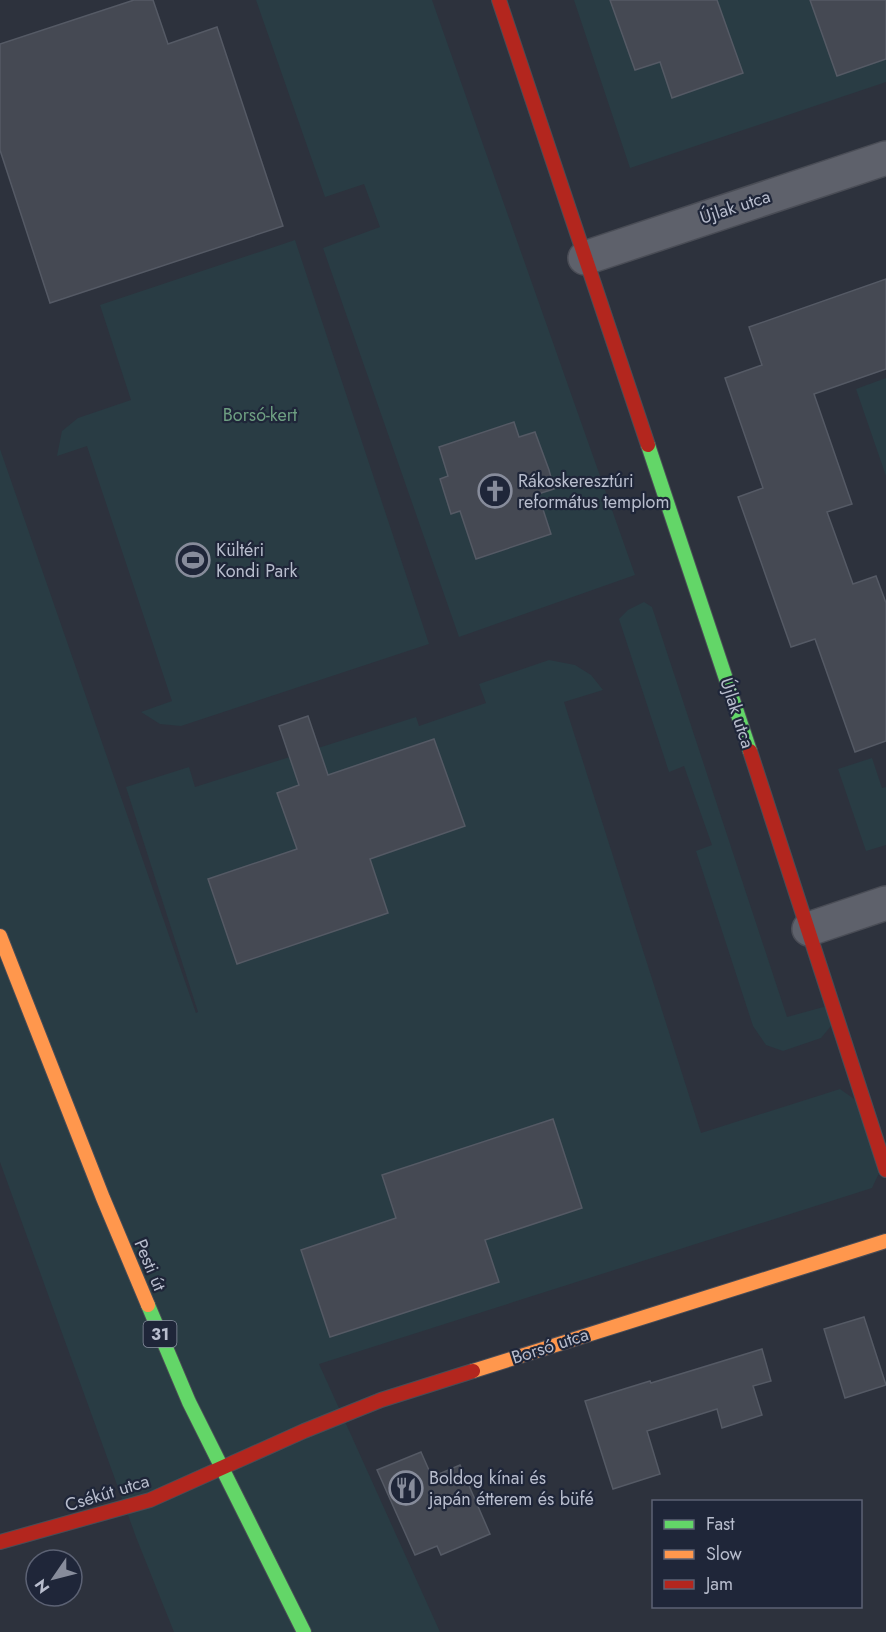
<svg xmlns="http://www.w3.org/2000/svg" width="886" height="1632" viewBox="0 0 886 1632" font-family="Jost,sans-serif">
<rect width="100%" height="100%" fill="#2d323d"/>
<!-- green -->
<g fill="#293c44">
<path d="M256 0H432L635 575 459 637 323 248 380 227 364 184 325 197Z"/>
<path d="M574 0H886V82L630 168Z"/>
<path d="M295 240 429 644 181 726 160 724 141 712 172 701 87 446 57 456 62 431 78 418 131 400 100 305Z"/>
<path d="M886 378V476L856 389Z"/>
<path d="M0 449 196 1013 198 1012 126 787 189 767 195 787 416 717 419 726 486 703 479 684 549 660 575 665 591 675 603 690 564 702 701 1133 840 1089 857 1101 880 1171 872 1188 319 1364 440 1632H174L136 1537 0 1162Z"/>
<path d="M644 602 652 607 787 1017 827 1006 831 1026 821 1038 783 1051 766 1045 753 1026 696 851 712 845 684 766 669 772 619 619 628 610Z"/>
<path d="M872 758 882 788 886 787V845L866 851 838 769Z"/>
</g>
<!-- building -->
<g fill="#454953" stroke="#555a65" stroke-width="1.5">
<path d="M134 0H153L168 44 217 27 283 226 50 303 0 150V44Z"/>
<path d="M610 0H717L743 73 672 98 660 62 635 70Z"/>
<path d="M810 0H886V59L837 76Z"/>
<path d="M886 279V369L814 394 852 504 827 512 853 584 876 576 886 603V741L855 752 815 639 791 647 738 497 763 488 725 378 762 365 749 327Z"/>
<path d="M514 422 519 437 535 432 549 470 554 489 538 494 551 534 476 559 460 511 451 514 440 479 448 476 439 447Z"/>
<path d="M308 716 328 775 434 739 465 826 370 859 388 913 237 964 208 879 297 849 277 793 299 785 279 726Z"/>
<path d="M553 1119 582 1208 485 1240 499 1282 330 1337 301 1250 396 1218 382 1175Z"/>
<path d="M864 1317 886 1385 845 1398 824 1329Z"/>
<path d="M762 1349 771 1381 753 1386 762 1415 722 1428 717 1409 647 1431 660 1474 613 1489 585 1401 650 1381 651 1383Z"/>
<path d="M421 1452 432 1477 460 1465 490 1534 441 1555 437 1546 415 1555 377 1470Z"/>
</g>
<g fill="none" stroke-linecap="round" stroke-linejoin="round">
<!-- street casing -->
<g stroke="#4a4d56" stroke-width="36">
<g id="street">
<path d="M585 258 886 158"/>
<path d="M809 929 886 903"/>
</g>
</g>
<!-- fast casing -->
<g stroke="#4a4d56" stroke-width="16">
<g id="fast">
<path d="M648 445 750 751"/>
<path d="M148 1305 189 1402 304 1632"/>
</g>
</g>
<!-- slow casing -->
<g stroke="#4a4d56" stroke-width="16">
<g id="slow">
<path d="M0 936 103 1198 148 1305"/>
<path d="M473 1371 886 1241"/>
</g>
</g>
<!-- jam casing -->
<g stroke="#4a4d56" stroke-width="16">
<g id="jam">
<path d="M499 0 648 445"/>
<path d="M750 751 886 1170"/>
<path d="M0 1542 150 1500 304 1431 381 1400 473 1371"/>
</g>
</g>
<!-- street -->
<use href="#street" stroke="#5e616b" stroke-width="33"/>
<!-- fast -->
<use href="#fast" stroke="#63d668" stroke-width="14"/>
<!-- slow -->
<use href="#slow" stroke="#ff974d" stroke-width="14"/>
<!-- jam -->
<use href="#jam" stroke="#b3261e" stroke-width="14"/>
</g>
<!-- icons -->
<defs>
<g id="church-ring" transform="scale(1.725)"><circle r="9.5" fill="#1f2639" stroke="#878c9b" stroke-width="1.5"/><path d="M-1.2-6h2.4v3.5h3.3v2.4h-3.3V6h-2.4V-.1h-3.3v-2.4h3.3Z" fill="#878c9b"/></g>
<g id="stadium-ring" transform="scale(1.725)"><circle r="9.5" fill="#1f2639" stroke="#878c9b" stroke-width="1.5"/><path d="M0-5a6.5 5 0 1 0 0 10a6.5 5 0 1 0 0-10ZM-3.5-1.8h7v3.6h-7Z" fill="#878c9b"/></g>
<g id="restaurant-ring" transform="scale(1.725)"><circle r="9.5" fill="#1f2639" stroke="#878c9b" stroke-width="1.5"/><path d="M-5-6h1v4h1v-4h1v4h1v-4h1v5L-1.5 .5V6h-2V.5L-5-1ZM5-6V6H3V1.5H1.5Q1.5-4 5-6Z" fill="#878c9b"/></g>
</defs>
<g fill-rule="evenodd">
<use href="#church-ring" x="495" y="491"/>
<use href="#stadium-ring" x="193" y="560"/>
<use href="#restaurant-ring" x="406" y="1488"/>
</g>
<g text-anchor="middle" stroke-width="4.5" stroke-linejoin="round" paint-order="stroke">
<!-- shield labels -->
<rect fill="#1f2639" stroke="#8a90a1" stroke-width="1.5" x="143.5" y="1321" width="33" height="26" rx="4.5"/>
<g font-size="16" font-weight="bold" fill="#b8bdcd">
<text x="160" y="1340">31</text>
</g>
<!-- street labels -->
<g font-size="18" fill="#b8bdcd" stroke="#1f2639">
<text transform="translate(735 207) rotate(-18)" y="6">Újlak utca</text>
<text transform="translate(737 713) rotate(72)" y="6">Újlak utca</text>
<text transform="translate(150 1265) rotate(67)" y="6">Pesti út</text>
<text transform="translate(550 1346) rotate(-18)" y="6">Borsó utca</text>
<text transform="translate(107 1493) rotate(-17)" y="6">Csékút utca</text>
</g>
<!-- park labels -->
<g font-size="18" fill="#6e9f82" stroke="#1f2639">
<text x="260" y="421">Borsó-kert</text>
</g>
<!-- poi labels -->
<g font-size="18" fill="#b8bdcd" stroke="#1f2639" text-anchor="start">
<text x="518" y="487">Rákoskeresztúri<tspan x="518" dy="21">református templom</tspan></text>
<text x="216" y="556">Kültéri<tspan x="216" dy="21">Kondi Park</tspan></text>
<text x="429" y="1484">Boldog kínai és<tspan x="429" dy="21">japán étterem és büfé</tspan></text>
</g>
</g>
<!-- legend -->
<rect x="652" y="1500" width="210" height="108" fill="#1f2639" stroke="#5c6274" stroke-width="1.5"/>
<rect x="664" y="1520" width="30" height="9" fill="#63d668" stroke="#5c6274" stroke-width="1.5"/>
<text x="706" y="1530" font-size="18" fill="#b8bdcd">Fast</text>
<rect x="664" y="1550" width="30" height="9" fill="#ff974d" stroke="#5c6274" stroke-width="1.5"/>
<text x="706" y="1560" font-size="18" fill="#b8bdcd">Slow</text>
<rect x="664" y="1580" width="30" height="9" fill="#b3261e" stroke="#5c6274" stroke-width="1.5"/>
<text x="706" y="1590" font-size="18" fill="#b8bdcd">Jam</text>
<!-- north arrow -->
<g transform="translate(54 1578) rotate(235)"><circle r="28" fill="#1f2639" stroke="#5c6274" stroke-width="1.5"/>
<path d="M0-4.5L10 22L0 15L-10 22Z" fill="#878c9b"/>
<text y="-9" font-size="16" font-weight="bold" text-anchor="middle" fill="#b8bdcd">N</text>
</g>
</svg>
